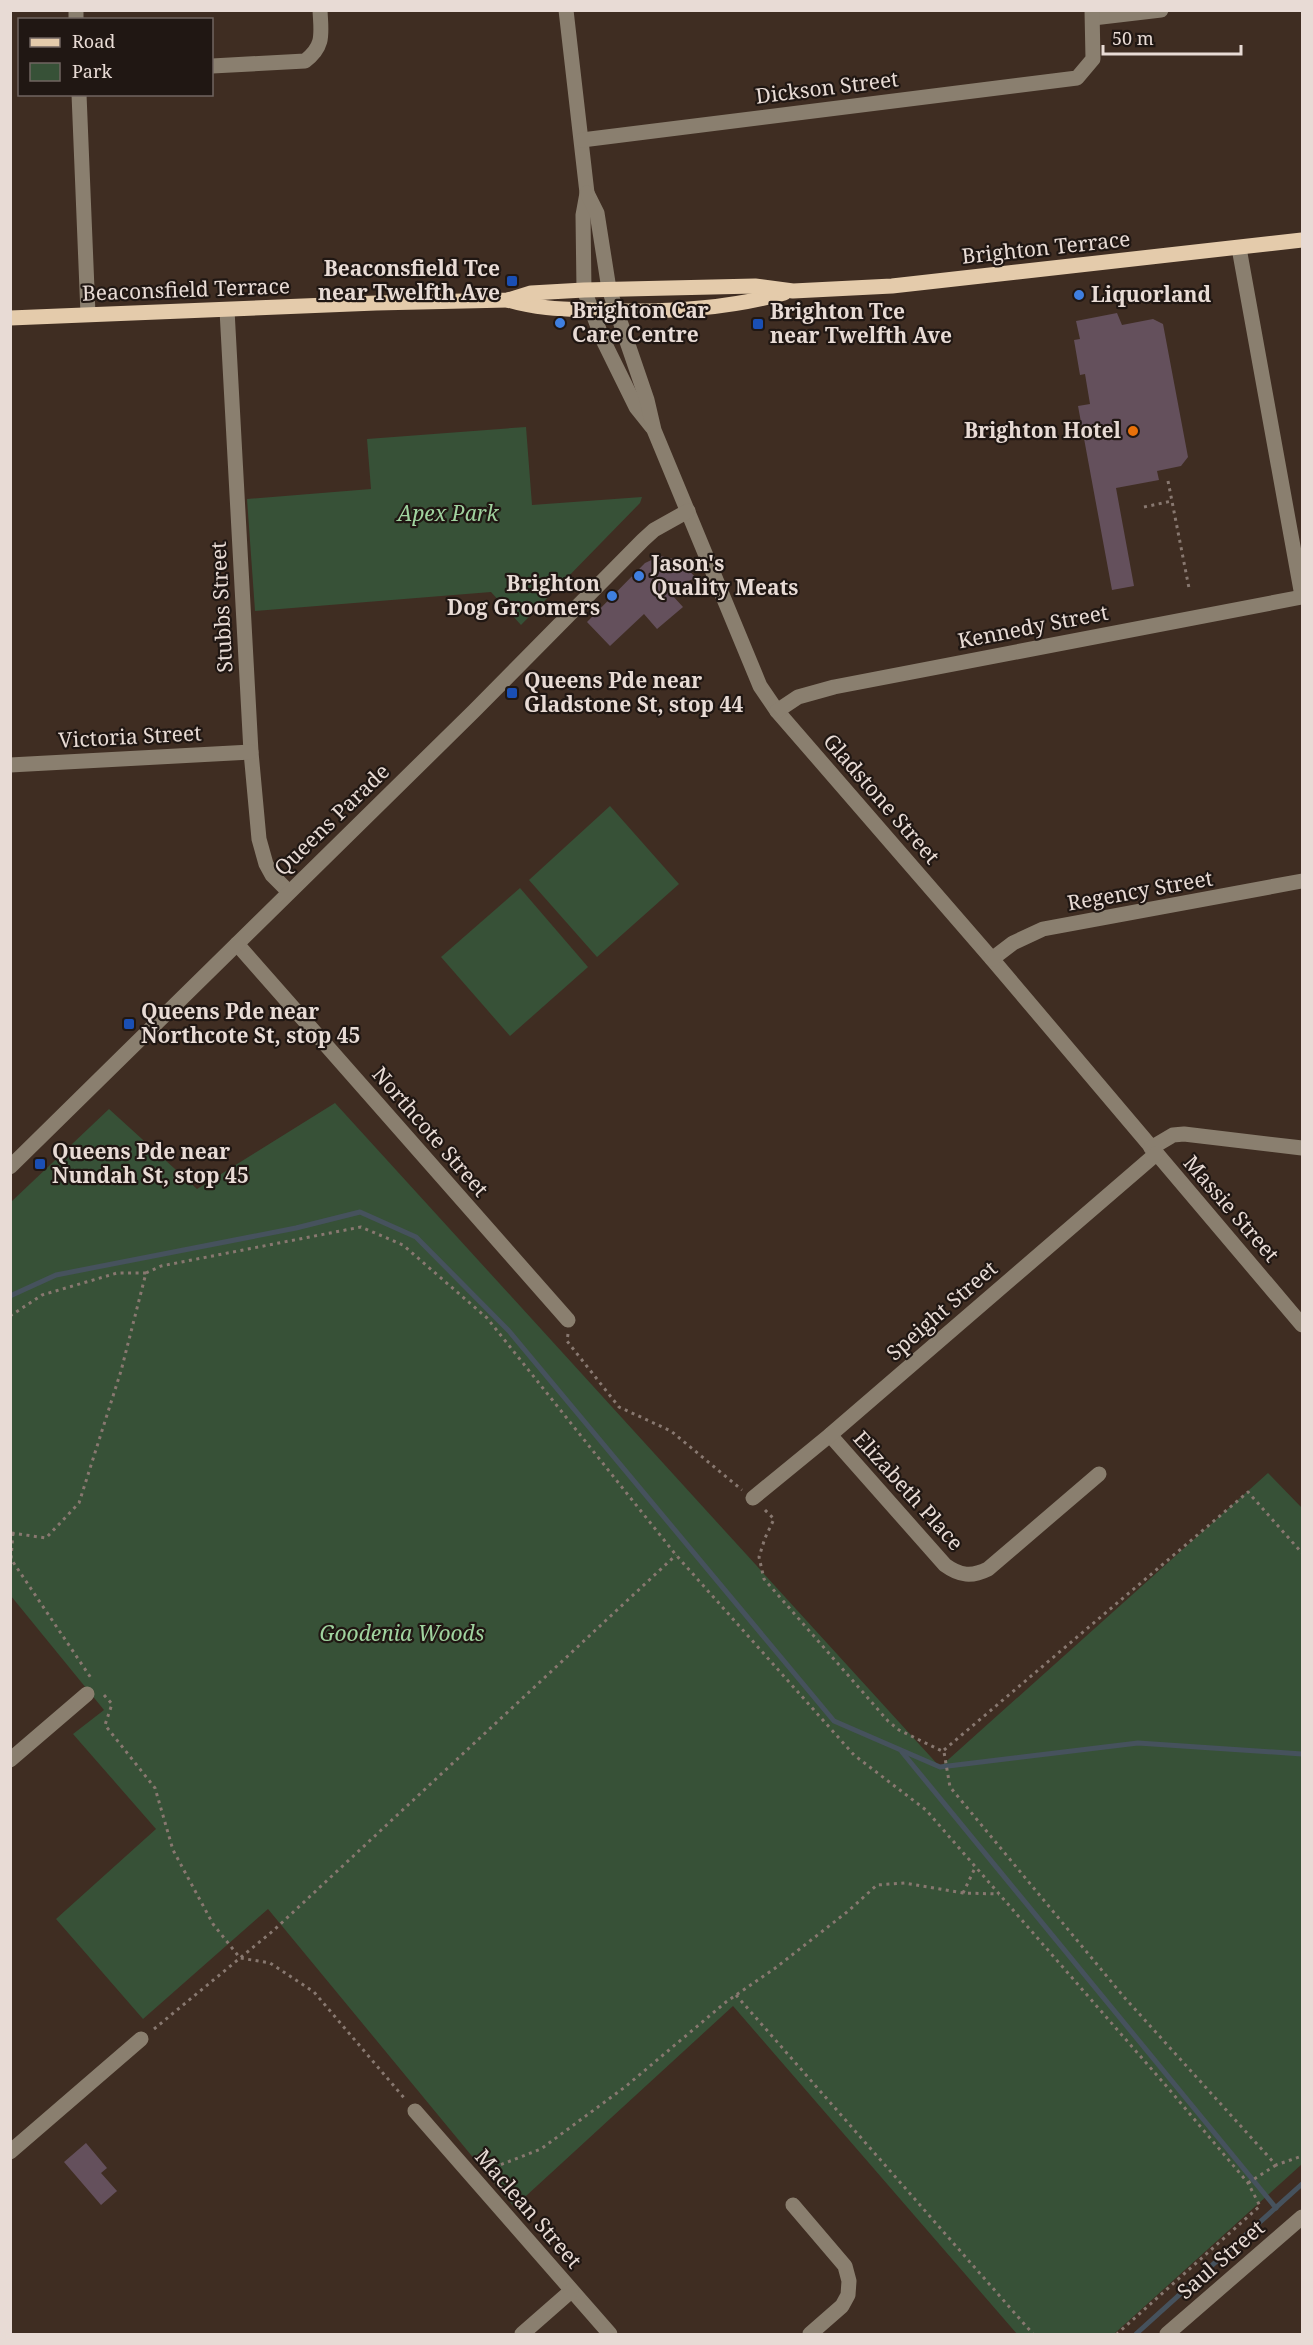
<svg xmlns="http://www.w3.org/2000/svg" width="1313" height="2345" viewBox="0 0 1313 2345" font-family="'Noto Serif',serif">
<rect width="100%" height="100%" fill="#3f2d22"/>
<!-- green -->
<g fill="#375137">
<path d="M526 427 532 505 642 497 640 503 521 625 491 592 255 611 247 499 371 489 367 439Z"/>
<path d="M610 806 679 884 597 957 529 880Z"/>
<path d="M520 888 588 967 510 1036 441 957Z"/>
<path d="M335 1103 940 1767 1268 1473 1302 1508V2164L1114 2334H1017L733 2006 514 2207 268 1909 143 2019 56 1919 156 1829 73 1734 104 1710 11 1596V1202L109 1109 197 1189Z"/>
</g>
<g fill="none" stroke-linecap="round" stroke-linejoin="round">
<!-- stream -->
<g stroke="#46525d" stroke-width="5">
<path d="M10 1296 56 1275 296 1228 360 1212 416 1237 509 1331 834 1721 940 1767 1138 1743 1302 1754"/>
<path d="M902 1752 1276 2208"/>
<path d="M1136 2334 1302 2184"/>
</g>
</g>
<!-- building -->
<g fill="#64505c">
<path d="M1117 313 1122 325 1153 319 1163 324 1188 457 1181 466 1157 471 1159 480 1116 488 1134 586 1112 590 1078 406 1090 404 1085 374 1080 375 1074 340 1080 339 1076 321Z"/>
<path d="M660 556 679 560 696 578 683 583 672 595 683 607 657 629 644 614 610 646 587 622 645 563Z"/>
<path d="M86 2143 107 2168 101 2173 117 2191 101 2205 64 2162Z"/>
</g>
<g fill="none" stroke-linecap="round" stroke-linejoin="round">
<!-- path -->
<g stroke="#887870" stroke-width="3" stroke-dasharray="3 4.5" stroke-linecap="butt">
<path d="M1168 481 1189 588"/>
<path d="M1144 507 1172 501"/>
<path d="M146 1273 161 1266 361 1227 403 1245 487 1318 676 1555 854 1755 926 1810 1168 2088 1248 2183 1260 2206 1117 2334"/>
<path d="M10 1316 42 1295 117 1273H146L121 1371 79 1503 46 1538 12 1533"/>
<path d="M568 1334 567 1341 619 1407 671 1431 742 1490"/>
<path d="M765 1510 774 1519 765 1538 759 1557 764 1579 888 1721 899 1730 944 1752 950 1787 1124 1997 1276 2165 1302 2156"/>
<path d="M13 1533 11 1559 91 1678"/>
<path d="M104 1695 112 1704 105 1725 155 1788 173 1850 213 1924 240 1958 270 1963 314 1992 405 2099"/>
<path d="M944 1750 1248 1492 1302 1553"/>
<path d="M963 1893 975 1868"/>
<path d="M736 1995 1033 2334"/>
<path d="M154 2029 274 1930 676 1555"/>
<path d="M487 2170 541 2149 625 2087 726 2002 774 1969 847 1912 877 1885 905 1883 963 1893 999 1894"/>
<path d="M1248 2183 1276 2165"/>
</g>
<!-- minor -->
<g stroke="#8a7f6f" stroke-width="15">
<path d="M76 10V20"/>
<path d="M566 10 587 193 583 215 584 290 603 340 636 407 652 427"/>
<path d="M1093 18 1161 10"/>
<path d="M212 66 305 61C325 46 321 33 320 10"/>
<path d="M79 94 88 314"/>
<path d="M582 140 1077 78 1093 59 1092 10"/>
<path d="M587 193 597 213 609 289 647 400 654 430 760 686 777 711 992 959 1302 1325"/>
<path d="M1239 248 1302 596"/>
<path d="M227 310 251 752 259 839 266 864 272 875 289 892"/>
<path d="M777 711 798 697 834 687 1302 597"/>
<path d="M10 765 251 752"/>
<path d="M237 944 568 1320"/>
<path d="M992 959 1013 943 1043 929 1302 881"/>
<path d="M1151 1148 1173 1135 1184 1134 1302 1148"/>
<path d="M10 1167 474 711 643 540 654 530 688 511"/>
<path d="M830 1435 945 1565C960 1576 972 1577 988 1569L1099 1474"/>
<path d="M753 1498 830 1435 1156 1154"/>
<path d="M10 1760 87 1694"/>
<path d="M415 2111 610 2334"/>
<path d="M10 2152 141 2039"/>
<path d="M793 2205 845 2266 849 2281 848 2295 842 2306 810 2334"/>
<path d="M522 2334 571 2291"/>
<path d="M1167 2334 1302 2217"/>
</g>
<!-- major -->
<g stroke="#e4cbab" stroke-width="15">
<path d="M508 300C534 308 559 309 586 310 652 313 721 311 784 293"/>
<path d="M10 318 376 303 508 300 531 293 584 290 755 286 793 291 892 286 1302 240"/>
</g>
</g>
<!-- markers -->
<g fill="#1a4fb4" stroke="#201713" stroke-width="2">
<rect x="506" y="275" width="12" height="12" rx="3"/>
<rect x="752" y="318" width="12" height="12" rx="3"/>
<rect x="506" y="687" width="12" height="12" rx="3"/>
<rect x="123" y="1018" width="12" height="12" rx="3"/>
<rect x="34" y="1158" width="12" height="12" rx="3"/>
</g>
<g fill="#3f7fe0" stroke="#201713" stroke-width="2">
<circle cx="1079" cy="295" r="6"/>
<circle cx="560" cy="323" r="6"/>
<circle cx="639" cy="576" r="6"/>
<circle cx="612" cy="596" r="6"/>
</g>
<circle fill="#e8710a" stroke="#201713" stroke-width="2" cx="1133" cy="431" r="6"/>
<g text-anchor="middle" stroke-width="4.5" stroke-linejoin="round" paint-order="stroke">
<!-- street labels -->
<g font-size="21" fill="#e8dbd5" stroke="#201713">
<text transform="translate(827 88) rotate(-7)" y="7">Dickson Street</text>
<text transform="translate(1046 248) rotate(-6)" y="7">Brighton Terrace</text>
<text transform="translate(186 290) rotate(-2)" y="7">Beaconsfield Terrace</text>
<text transform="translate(222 607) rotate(-93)" y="7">Stubbs Street</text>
<text transform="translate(1033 627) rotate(-11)" y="7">Kennedy Street</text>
<text transform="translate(130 737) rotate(-3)" y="7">Victoria Street</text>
<text transform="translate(881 799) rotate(49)" y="7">Gladstone Street</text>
<text transform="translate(332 820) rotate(-44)" y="7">Queens Parade</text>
<text transform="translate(1140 891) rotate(-10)" y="7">Regency Street</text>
<text transform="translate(430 1132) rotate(49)" y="7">Northcote Street</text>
<text transform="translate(1231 1209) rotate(49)" y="7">Massie Street</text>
<text transform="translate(942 1311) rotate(-41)" y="7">Speight Street</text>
<text transform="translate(908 1491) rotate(48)" y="7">Elizabeth Place</text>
<text transform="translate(528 2209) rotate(49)" y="7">Maclean Street</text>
<text transform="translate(1221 2260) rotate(-41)" y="7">Saul Street</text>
</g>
<!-- poi labels -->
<g font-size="21" font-weight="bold" fill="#e8dbd5" stroke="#201713" text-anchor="start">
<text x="500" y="276" text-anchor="end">Beaconsfield Tce<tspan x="500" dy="24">near Twelfth Ave</tspan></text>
<text x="1091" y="302">Liquorland</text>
<text x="572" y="318">Brighton Car<tspan x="572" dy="24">Care Centre</tspan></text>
<text x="770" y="319">Brighton Tce<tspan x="770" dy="24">near Twelfth Ave</tspan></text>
<text x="1121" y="438" text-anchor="end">Brighton Hotel</text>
<text x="651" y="571">Jason's<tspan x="651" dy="24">Quality Meats</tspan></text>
<text x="600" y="591" text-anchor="end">Brighton<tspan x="600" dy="24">Dog Groomers</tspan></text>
<text x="524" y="688">Queens Pde near<tspan x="524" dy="24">Gladstone St, stop 44</tspan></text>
<text x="141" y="1019">Queens Pde near<tspan x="141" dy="24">Northcote St, stop 45</tspan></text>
<text x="52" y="1159">Queens Pde near<tspan x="52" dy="24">Nundah St, stop 45</tspan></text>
</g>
<!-- park labels -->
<g font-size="21" font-style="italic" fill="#a0d39f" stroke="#201713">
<text x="448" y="521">Apex Park</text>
<text x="402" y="1641">Goodenia Woods</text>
</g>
</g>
<!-- border -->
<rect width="1313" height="2345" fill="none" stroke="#e8dbd5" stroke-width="24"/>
<!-- legend -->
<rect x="18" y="18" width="195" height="78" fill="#201713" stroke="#706561" stroke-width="1.5"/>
<rect x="30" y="38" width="30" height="9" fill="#e4cbab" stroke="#706561" stroke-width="1.5"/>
<text x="72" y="48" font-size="18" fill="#e8dbd5">Road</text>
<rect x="30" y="63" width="30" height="18" fill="#375137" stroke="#706561" stroke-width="1.5"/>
<text x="72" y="78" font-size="18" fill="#e8dbd5">Park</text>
<!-- scale -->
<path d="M1103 45v9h138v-9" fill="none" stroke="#e8dbd5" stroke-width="3"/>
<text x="1112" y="45" font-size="18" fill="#e8dbd5" stroke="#201713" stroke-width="4.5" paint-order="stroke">50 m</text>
</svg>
